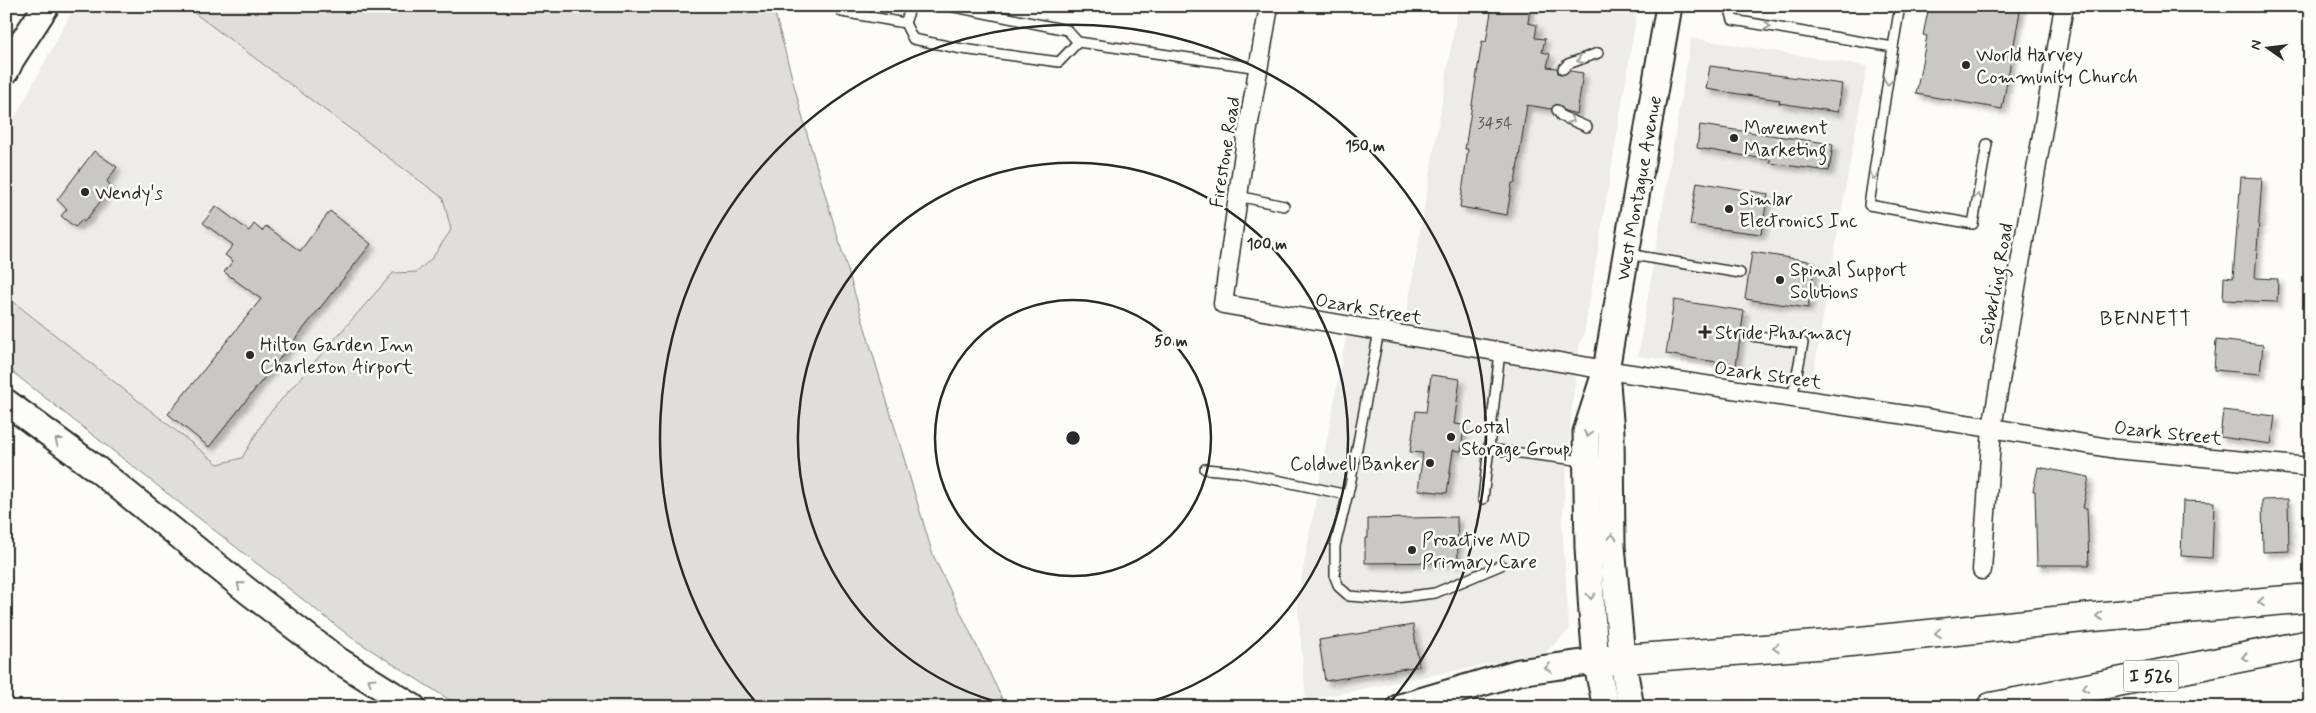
<svg xmlns="http://www.w3.org/2000/svg" width="2316" height="713" viewBox="0 0 2316 713" font-family="Mynerve,sans-serif">
<defs>
<filter id="shadow"><feDropShadow dx="4.5" dy="4.5" stdDeviation="2.5" flood-color="#0004"/></filter>
</defs>
<rect width="100%" height="100%" fill="#fdfcf7"/>
<filter id="ink" filterUnits="userSpaceOnUse"><feTurbulence type="fractalNoise" baseFrequency=".02" numOctaves="2"/><feDisplacementMap in="SourceGraphic" scale="10" xChannelSelector="R" yChannelSelector="G"/><feConvolveMatrix kernelMatrix="1 2 1 2 8 2 1 2 1" color-interpolation-filters="sRGB"/></filter>
<g filter="url(#ink)">
<!-- built -->
<g fill="#edece8">
<path d="M75 6H185L443 198 451 230 433 257 417 273H393L266 417 242 458 218 464 6 296V139L14 119Z"/>
<path d="M1458 6H1638L1584 335 1580 342 1572 406 1562 523 1569 630 1545 653 1306 700 1297 602 1348 326 1403 335Z"/>
<path d="M1691 38 1867 66 1812 381 1638 356Z"/>
</g>
<!-- green -->
<path fill="#dfdeda" stroke="#858482" d="M185 6H773L807 134 933 555 1006 707H469L448 699 352 638 6 367V296L218 464 242 458 266 417 393 273 417 272 433 257 451 230 443 198Z"/>
<!-- building -->
<g fill="#c9c8c4" stroke="#2b2b2b" filter="url(#shadow)">
<path d="M1492 6H1530L1528 23 1537 25 1535 38 1545 39 1542 52 1550 54 1547 67 1557 68 1558 73 1562 75 1570 71 1583 73 1577 114 1565 111 1557 104 1551 109 1527 105 1515 183H1512L1507 215 1460 207 1468 149H1465L1482 41 1486 42Z"/>
<path d="M1929 6H2021L2002 109 1916 94 1927 36 1923 35Z"/>
<path d="M1710 66 1842 84 1838 112 1779 103 1780 100 1706 89Z"/>
<path d="M1700 125 1833 144 1829 171 1770 163 1771 160 1697 148Z"/>
<path d="M94 151 117 167 107 181 110 185 102 196 104 197 84 222 82 220 75 227 61 216 67 209 57 200Z"/>
<path d="M2241 177 2262 178 2255 278 2278 279 2277 302 2223 300 2224 277 2233 278Z"/>
<path d="M1697 182 1768 194 1761 234 1690 225Z"/>
<path d="M216 206 249 231 254 224 262 231 266 226 300 251 330 211 371 244 209 447 168 414 261 299 224 272 233 261 225 255 233 245 203 223Z"/>
<path d="M1752 252 1815 262 1808 308 1745 299Z"/>
<path d="M1674 300 1744 311 1736 365 1666 354Z"/>
<path d="M2216 340 2263 345 2260 374 2214 370Z"/>
<path d="M1431 375 1460 379 1454 424 1464 425 1461 451 1453 450 1447 493 1418 490 1423 453 1410 452 1416 411 1426 412Z"/>
<path d="M2223 410 2275 416 2271 444 2220 437Z"/>
<path d="M2038 467 2089 477 2083 508H2087L2089 565H2037L2035 491H2033Z"/>
<path d="M2288 499 2289 551 2263 552 2262 500Z"/>
<path d="M2183 501 2214 502 2212 558 2181 556Z"/>
<path d="M1457 517 1458 562 1365 563V538H1368V519Z"/>
<path d="M1413 625 1419 666 1325 681 1319 640Z"/>
</g>
<g fill="none" stroke-linecap="round" stroke-linejoin="round">
<!-- lane casing -->
<g stroke="#2b2b2b" stroke-width="12">
<g id="lane">
<path d="M841 6 842 12 905 23 913 39 962 49 1059 62 1078 42 1259 68"/>
<path d="M950 6 1067 30 1078 42"/>
<path d="M1729 6 1733 20 1893 47 1869 205 1973 224 1987 144"/>
<path d="M905 23 911 6"/>
<path d="M1893 47 1900 6"/>
<path d="M1563 69 1568 64 1598 53"/>
<path d="M1557 110 1561 116 1587 127"/>
<path d="M1238 196 1284 206"/>
<path d="M1627 254 1740 273"/>
<path d="M1379 331 1350 485 1335 546V577L1339 587 1349 596 1387 599 1435 593 1501 565"/>
<path d="M1751 336 1803 343 1792 399"/>
<path d="M1489 449 1584 461"/>
<path d="M1205 469 1238 472 1348 495"/>
<path d="M1483 499 1500 352"/>
</g>
</g>
<!-- street casing -->
<g stroke="#2b2b2b" stroke-width="21">
<g id="street">
<path d="M1269 6 1245 146 1223 304 1606 370 1992 428 2115 449 2310 467"/>
<path d="M1982 570 1992 428 2064 6"/>
</g>
</g>
<!-- secondary casing -->
<g stroke="#2b2b2b" stroke-width="29">
<g id="secondary">
<path d="M6 71 11 60 46 6"/>
<path d="M1607 383 1611 433 1612 546 1622 658 1631 707"/>
<path d="M6 402 98 470 249 592 338 660 413 707"/>
<path d="M1400 707 1519 672 1596 661"/>
<path d="M1606 707 1596 661 1592 613 1588 547 1586 432 1606 370 1669 6"/>
</g>
</g>
<!-- highway casing -->
<g stroke="#2b2b2b" stroke-width="31">
<g id="highway">
<path d="M1596 661 1831 644 2093 617 2310 598"/>
<path d="M1991 707 2310 644"/>
</g>
</g>
<!-- lane -->
<use href="#lane" stroke="#fdfcf7" stroke-width="9"/>
<!-- street -->
<use href="#street" stroke="#fdfcf7" stroke-width="18"/>
<!-- secondary -->
<use href="#secondary" stroke="#fdfcf7" stroke-width="25"/>
<!-- highway -->
<use href="#highway" stroke="#fdfcf7" stroke-width="28"/>
</g>
<!-- one-way arrows -->
<defs><path id="oneway-chevron" d="M-2-3.5L2.5 0L-2 3.5" fill="none" stroke-width="1.6" stroke-linecap="round" stroke-linejoin="round" transform="scale(1.25)"/></defs>
<g stroke="#9e9e9b">
<use href="#oneway-chevron" transform="translate(1767 26) rotate(10)"/>
<use href="#oneway-chevron" transform="translate(1580 60) rotate(159)"/>
<use href="#oneway-chevron" transform="translate(1888 82) rotate(98)"/>
<use href="#oneway-chevron" transform="translate(1571 120) rotate(23)"/>
<use href="#oneway-chevron" transform="translate(1874 176) rotate(99)"/>
<use href="#oneway-chevron" transform="translate(1978 197) rotate(-81)"/>
<use href="#oneway-chevron" transform="translate(1588 434) rotate(97)"/>
<use href="#oneway-chevron" transform="translate(58 441) rotate(-143)"/>
<use href="#oneway-chevron" transform="translate(1612 537) rotate(-91)"/>
<use href="#oneway-chevron" transform="translate(240 585) rotate(-141)"/>
<use href="#oneway-chevron" transform="translate(1591 596) rotate(87)"/>
<use href="#oneway-chevron" transform="translate(2261 602) rotate(175)"/>
<use href="#oneway-chevron" transform="translate(2099 616) rotate(175)"/>
<use href="#oneway-chevron" transform="translate(1938 633) rotate(174)"/>
<use href="#oneway-chevron" transform="translate(1776 648) rotate(176)"/>
<use href="#oneway-chevron" transform="translate(2245 657) rotate(169)"/>
<use href="#oneway-chevron" transform="translate(1548 668) rotate(172)"/>
<use href="#oneway-chevron" transform="translate(371 681) rotate(-148)"/>
<use href="#oneway-chevron" transform="translate(2085 688) rotate(169)"/>
</g>
</g>
<!-- distance rings -->
<g fill="none" stroke="#2b2b2b" stroke-width="2.5">
<circle cx="1073" cy="438" r="138"/>
<path d="M1013 706A275 275 0 1 1 1133 706"/>
<path d="M759 706A413 413 0 1 1 1387 706"/>
</g>
<!-- markers -->
<g fill="#2b2b2b" stroke="#fdfcf7" stroke-width="2">
<circle cx="1966" cy="65" r="5"/>
<circle cx="1734" cy="138" r="5"/>
<circle cx="85" cy="192" r="5"/>
<circle cx="1729" cy="209" r="5"/>
<circle cx="1780" cy="280" r="5"/>
<path d="M1702.5 324.5h5v5h5v5h-5v5h-5v-5h-5v-5h5z"/>
<circle cx="250" cy="355" r="5"/>
<circle cx="1451" cy="437" r="5"/>
<circle cx="1430" cy="463" r="5"/>
<circle cx="1412" cy="550" r="5"/>
</g>
<g text-anchor="middle" stroke-width="5" stroke-linejoin="round" paint-order="stroke">
<!-- number labels -->
<g font-size="16" fill="#525251">
<text x="1495" y="128">3454</text>
</g>
<!-- shield labels -->
<rect fill="#fdfcf7" stroke="#6a6a68" stroke-width="1" x="2123.5" y="660.5" width="55" height="31" rx="4"/>
<g font-size="18" font-weight="bold" fill="#2b2b2b">
<text x="2151" y="682">I 526</text>
</g>
<!-- poi labels -->
<g font-size="19" fill="#2b2b2b" stroke="#fdfcf7" text-anchor="start">
<text x="1976" y="61">World Harvey<tspan x="1976" dy="22">Community Church</tspan></text>
<text x="1744" y="134">Movement<tspan x="1744" dy="22">Marketing</tspan></text>
<text x="95" y="199">Wendy's</text>
<text x="1739" y="205">Simlar<tspan x="1739" dy="22">Electronics Inc</tspan></text>
<text x="1790" y="276">Spinal Support<tspan x="1790" dy="22">Solutions</tspan></text>
<text x="1715" y="339">Stride Pharmacy</text>
<text x="260" y="351">Hilton Garden Inn<tspan x="260" dy="22">Charleston Airport</tspan></text>
<text x="1461" y="433">Costal<tspan x="1461" dy="22">Storage Group</tspan></text>
<text x="1420" y="470" text-anchor="end">Coldwell Banker</text>
<text x="1422" y="546">Proactive MD<tspan x="1422" dy="22">Primary Care</tspan></text>
</g>
<!-- street labels -->
<g font-size="19" fill="#2b2b2b" stroke="#fdfcf7">
<text transform="translate(1224 152) rotate(-81)" y="7">Firestone Road</text>
<text transform="translate(1638 188) rotate(-80)" y="7">West Montague Avenue</text>
<text transform="translate(1995 284) rotate(-80)" y="7">Seiberling Road</text>
<text transform="translate(1369 308) rotate(10)" y="7">Ozark Street</text>
<text transform="translate(1768 374) rotate(8)" y="7">Ozark Street</text>
<text transform="translate(2168 432) rotate(6)" y="7">Ozark Street</text>
</g>
<!-- neighbourhood labels -->
<g font-size="20" letter-spacing="1" fill="#2b2b2b" stroke="#fdfcf7">
<text x="2146" y="325">BENNETT</text>
</g>
</g>
<circle cx="1073" cy="438" r="8" fill="#2b2b2b" stroke="#fdfcf7" stroke-width="2.5"/>
<g font-size="15" text-anchor="middle" font-weight="bold" fill="#2b2b2b" stroke="#fdfcf7" stroke-width="5" stroke-linejoin="round" paint-order="stroke">
<text x="1365" y="151">150 m</text>
<text x="1267" y="249">100 m</text>
<text x="1171" y="346">50 m</text>
</g>
<!-- margin -->
<rect width="2316" height="713" fill="none" stroke="#fdfcf7" stroke-width="25"/>
<rect x="12" y="12" width="2291" height="688" fill="none" stroke="#2b2b2b" stroke-width="2" filter="url(#ink)"/>
<!-- north arrow -->
<g transform="translate(2268 48) rotate(284)" stroke="#fdfcf7" stroke-width="4" paint-order="stroke">
<path d="M0-4L9 19L0 12L-9 19Z" fill="#2b2b2b"/>
<text y="-8" font-size="14" font-weight="bold" text-anchor="middle" fill="#2b2b2b">N</text>
</g>
</svg>
